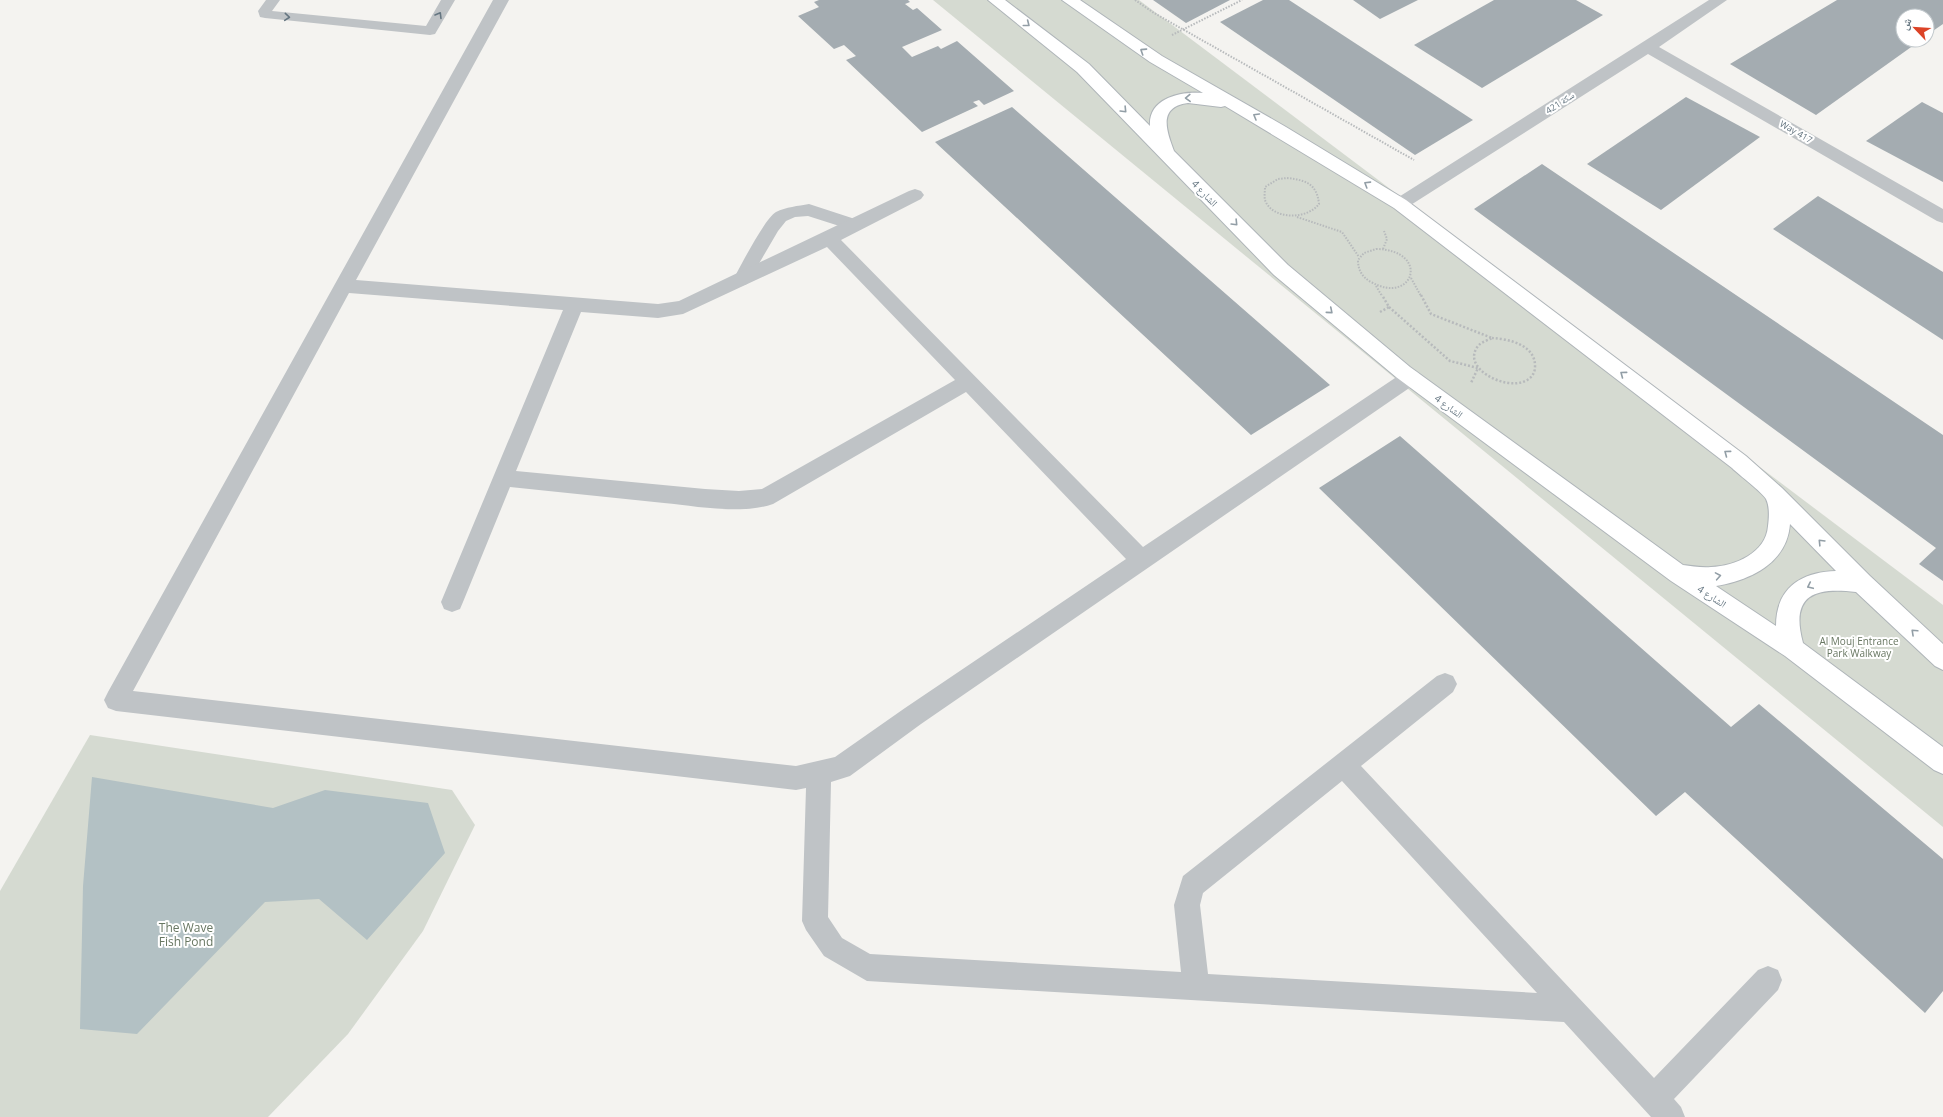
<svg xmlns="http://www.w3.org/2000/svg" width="1943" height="1117" viewBox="0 0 1943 1117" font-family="'Open Sans','Noto Naskh Arabic',sans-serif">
<rect width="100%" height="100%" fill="#f4f3f0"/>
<!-- green -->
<g fill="#d5dad1">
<path d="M933 0H1139L1943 605V827Z"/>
<path d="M90 735 452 790 475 825 423 931 348 1034 268 1117H0V891Z"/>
</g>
<!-- water -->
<path fill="#b3c1c4" d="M92 777 273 808 325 790 428 803 445 853 367 940 319 899 265 902 137 1034 80 1029 83 886Z"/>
<!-- building -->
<g fill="#a4acb1">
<path d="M819 0H908L910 2 905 4 913 10 917 8 942 30 902 47 912 57 938 46 941 49 957 41 1014 91 984 105 979 100 973 102 978 106 922 132 846 60 856 56 844 45 834 49 798 16 819 7 814 2Z"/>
<path d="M1153 0H1230L1186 23Z"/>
<path d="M1263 0H1289L1473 120 1415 155 1220 22Z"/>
<path d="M1353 0H1418L1380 19Z"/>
<path d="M1494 0H1576L1603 15 1482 88 1414 45Z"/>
<path d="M1837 0H1943V24L1927 35V16H1903V40H1921L1816 115 1730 64Z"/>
<path d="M1686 97 1760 137 1661 210 1587 164Z"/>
<path d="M1922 102 1943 113V182L1866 141Z"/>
<path d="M1012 107 1068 156 1330 385 1251 435 935 142Z"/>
<path d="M1542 164 1943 435V581L1919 564 1936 548 1474 209Z"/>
<path d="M1818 196 1943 272V340L1773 229Z"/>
<path d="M1400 436 1731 727 1759 704 1943 859V991L1925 1013 1685 792 1656 816 1319 488Z"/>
</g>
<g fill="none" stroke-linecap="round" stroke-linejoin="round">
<!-- secondary casing -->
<g stroke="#afb5b9" stroke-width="2">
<path id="secondary" d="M988 0H1005L1089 64 1150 126C1148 98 1181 91 1203 93L1150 62 1062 0H1080L1162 56 1286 127 1406 200 1746 456 1782 488 1870 576 1943 644V670L1935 666 1856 592C1814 587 1790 595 1803 643L1943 747V774L1934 770 1785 656 1671 581 1396 377 1274 275 1077 72ZM1188 103 1221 107 1225 106 1394 208 1732 468C1739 475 1762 492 1766 499 1770 507 1769 518 1768 526 1766 553 1735 566 1711 567 1701 568 1692 566 1683 565L1410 367 1288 265 1174 151C1166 130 1158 107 1188 103ZM1790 524 1836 571C1801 572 1776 588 1776 626L1716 586C1751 580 1787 563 1790 524Z"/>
</g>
<!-- path-far1 -->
<g stroke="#b7babc" stroke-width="2" stroke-dasharray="1.5 1.5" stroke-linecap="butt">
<path d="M1135 0 1154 13 1414 160"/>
<path d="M1172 35 1242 0"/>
<path d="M1287 178C1306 180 1317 184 1319 204 1307 220 1272 220 1265 200 1264 196 1265 191 1265 187L1278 179Z"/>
<path d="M1297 217 1342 232 1359 257"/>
<path d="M1376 249C1431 250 1414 306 1371 282 1362 277 1358 270 1358 260L1364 253Z"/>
<path d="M1383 249 1387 239 1384 231"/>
<path d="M1411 278 1421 296"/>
<path d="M1376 286 1382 296"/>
</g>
<!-- path -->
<g stroke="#b7babc" stroke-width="2.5" stroke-dasharray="2 2" stroke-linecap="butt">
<path d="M1421 295 1431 314 1492 338"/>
<path d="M1389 307 1450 361 1478 368 1471 383"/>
<path d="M1380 312 1389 307 1382 295"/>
<path d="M1492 338C1509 339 1536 345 1535 367 1535 373 1531 379 1525 381 1505 391 1459 367 1479 345 1482 342 1488 340 1492 338Z"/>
</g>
<!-- lane -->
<g fill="#bfc3c6" fill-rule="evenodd">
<path d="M266 0H280L272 11 426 26 441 0H455L435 34 430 35 265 18 260 17 258 11Z"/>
<path d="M809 204 861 221 863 225 861 229 855 231 808 216 795 217 786 221 778 231 747 284 741 286 735 284 733 280C740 267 765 218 776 212 786 207 798 206 809 204Z"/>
</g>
<!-- street -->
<g fill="#bfc3c6" fill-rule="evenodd">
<path d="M493 0H509L356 280 658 304 679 301 909 191 915 189 921 191 924 195 921 199 841 240 1143 547 1404 372 1411 369 1418 372 1421 377 1418 382 921 724 850 776 831 782 828 917 842 938 870 954 1181 972 1174 905 1183 876 1437 676 1445 673 1453 676 1457 684 1453 692 1361 766 1654 1078 1758 970 1768 966 1778 970 1782 980 1778 990 1674 1099 1681 1107 1685 1117H1651L1564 1022 867 981 824 956 806 930 802 921 806 788 796 790 116 711 108 708 104 700 108 692ZM827 247 955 380 762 489 739 491 705 489 516 471 581 312 658 318 683 314ZM349 293 563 310 441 602 444 609 452 612 460 609 463 602 510 487C561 492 613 498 664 503 696 506 741 515 773 504L966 392 1126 559 905 708 835 757 796 766 133 691ZM1342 781 1537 993 1208 974 1200 905 1203 893Z"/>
<path d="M1709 0H1727L1659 47 1943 209V223L1937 221 1648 54 1406 208 1400 210 1394 208 1391 204 1394 200Z"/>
</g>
<!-- secondary -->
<use href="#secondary" fill="#fff" fill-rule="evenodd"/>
</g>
<!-- one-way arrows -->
<defs><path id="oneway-chevron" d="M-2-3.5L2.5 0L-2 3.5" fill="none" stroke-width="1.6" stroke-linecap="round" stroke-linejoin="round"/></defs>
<g stroke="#647580">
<use href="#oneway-chevron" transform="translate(439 15) rotate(-59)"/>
<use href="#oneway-chevron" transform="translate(287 17) rotate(5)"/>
</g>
<g stroke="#929ea6">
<use href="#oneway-chevron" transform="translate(1027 24) rotate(38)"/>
<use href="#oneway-chevron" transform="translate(1143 51) rotate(-147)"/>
<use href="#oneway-chevron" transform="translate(1188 98) rotate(178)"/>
<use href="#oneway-chevron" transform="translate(1124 110) rotate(46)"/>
<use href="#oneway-chevron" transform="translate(1256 116) rotate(-150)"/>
<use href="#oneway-chevron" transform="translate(1367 184) rotate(-148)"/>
<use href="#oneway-chevron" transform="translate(1235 223) rotate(46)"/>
<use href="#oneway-chevron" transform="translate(1330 311) rotate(40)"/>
<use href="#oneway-chevron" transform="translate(1623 374) rotate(-143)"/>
<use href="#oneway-chevron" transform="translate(1727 453) rotate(-143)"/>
<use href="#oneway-chevron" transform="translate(1821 542) rotate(-134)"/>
<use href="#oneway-chevron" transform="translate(1718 576) rotate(-10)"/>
<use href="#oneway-chevron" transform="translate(1810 586) rotate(155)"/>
<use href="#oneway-chevron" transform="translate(1914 632) rotate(-137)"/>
</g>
<g text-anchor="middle" stroke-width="4" stroke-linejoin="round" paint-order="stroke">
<!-- far-street labels -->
<g font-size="9" fill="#647580" stroke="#fff">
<text transform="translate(1560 103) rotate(-33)" y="3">سكة 421</text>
<text transform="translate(1796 132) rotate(30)" y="3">Way 417</text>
</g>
<!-- street labels -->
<g font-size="10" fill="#647580" stroke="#fff">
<text transform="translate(1205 193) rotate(46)" y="4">الشارع 4</text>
<text transform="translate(1449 406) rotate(36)" y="4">الشارع 4</text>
<text transform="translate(1712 596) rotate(33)" y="4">الشارع 4</text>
</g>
<!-- park labels -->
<g font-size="10" fill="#687762" stroke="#fff">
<text x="1859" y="645">Al Mouj Entrance<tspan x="1859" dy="12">Park Walkway</tspan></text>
</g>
<!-- near-park labels -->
<g font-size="12" fill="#687762" stroke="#fff">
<text x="186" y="932">The Wave<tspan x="186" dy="14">Fish Pond</tspan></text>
</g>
</g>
<!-- north arrow -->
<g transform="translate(1915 28) rotate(295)"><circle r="19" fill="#ffffff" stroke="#c1c8cc"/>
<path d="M0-3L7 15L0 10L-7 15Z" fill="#dc4327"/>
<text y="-6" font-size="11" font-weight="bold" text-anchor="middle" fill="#647580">ش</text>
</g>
</svg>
